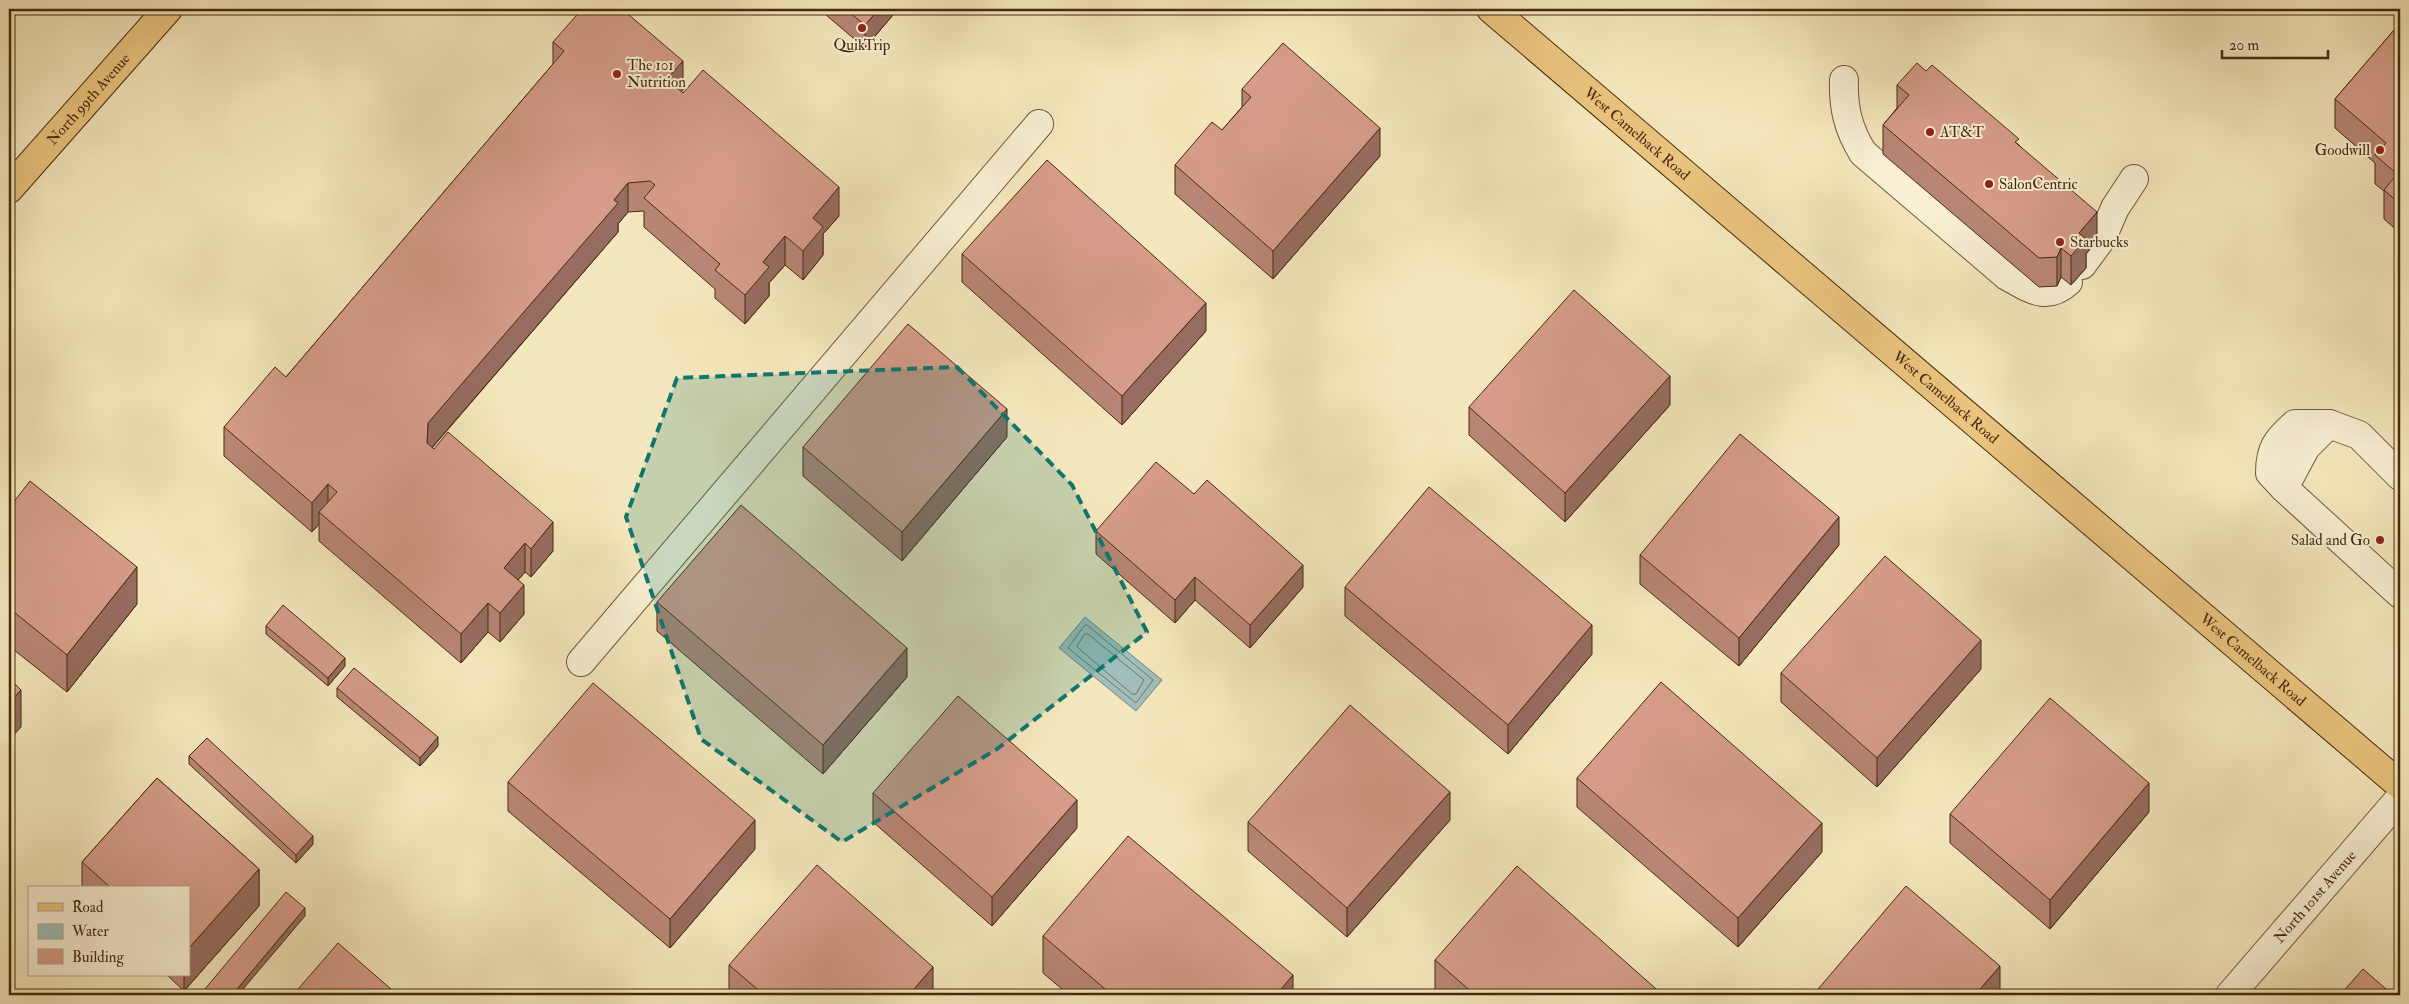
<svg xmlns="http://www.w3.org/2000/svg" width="2409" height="1004" viewBox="0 0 2409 1004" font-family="'IM FELL Double Pica',serif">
<rect width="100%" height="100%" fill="#f5e7bd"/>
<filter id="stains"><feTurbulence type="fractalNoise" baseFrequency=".004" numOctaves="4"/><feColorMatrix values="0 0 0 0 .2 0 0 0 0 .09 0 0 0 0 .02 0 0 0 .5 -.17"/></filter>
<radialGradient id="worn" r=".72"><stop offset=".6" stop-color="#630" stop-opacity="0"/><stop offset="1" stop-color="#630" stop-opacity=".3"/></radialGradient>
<!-- water -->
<path fill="#a0bebb" stroke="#7c8375" d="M1085 617 1162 680 1136 711 1059 648Z"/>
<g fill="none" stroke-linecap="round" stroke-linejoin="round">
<!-- shore -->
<g stroke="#727464" stroke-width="1">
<path d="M1087 625 1153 680 1136 703 1068 648 1084 626Z"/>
<path d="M1085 634H1088L1144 680 1136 694H1132L1077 647Z"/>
</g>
<!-- minor casing -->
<g stroke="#715938" stroke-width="30">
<g id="minor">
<path d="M1844 80C1843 107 1848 129 1863 153L2007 276C2029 288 2046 302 2068 282"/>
<path d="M2082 265 2102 238 2115 208 2134 179"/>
<path d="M2400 476 2359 435 2329 424H2295C2277 440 2270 448 2270 473L2284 488 2400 594"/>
<path d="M2284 488 2306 447 2329 424"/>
<path d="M581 662 1039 124"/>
<path id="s1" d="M2230 995 2400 798"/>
</g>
</g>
<!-- major casing -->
<g stroke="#452a0c" stroke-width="30">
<g id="major">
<path id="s2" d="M1491 9 2400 785"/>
<path id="s3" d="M9 189 168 9"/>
</g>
</g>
<!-- minor -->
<use href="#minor" stroke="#f8efd4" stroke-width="28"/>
<!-- major -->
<use href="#major" stroke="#eac47e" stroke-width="28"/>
</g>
<!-- wall -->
<g fill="#b88676" stroke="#452a0c">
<path d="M819 9H898L865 48Z"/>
<path d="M2400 23V233L2384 219V191L2375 184V163L2335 128V99Z"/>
<path d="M553 42 683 90 681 92 839 216 823 234V255L803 280 785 265 769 283V296L745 324 715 298V289L644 227V211L628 212 618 224V232L432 448 553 551 531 577 525 572 518 580 524 614 500 642 488 632 461 663 319 541V524L312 532 224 456V427L286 377 553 64Z"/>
<path d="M1926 71 2019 145 2097 240 2086 254V268L2071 285 2061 277 2057 286 2039 287 1883 154V125L1897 108V85Z"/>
<path d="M1242 89 1380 156 1273 279 1175 194V165L1222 130 1242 107Z"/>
<path d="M962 254 1206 331 1122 425 962 282Z"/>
<path d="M1670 405 1565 522 1469 435V407Z"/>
<path d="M1007 437 902 561 803 476V447Z"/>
<path d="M1194 494 1303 587 1250 648 1195 600 1175 623 1096 554V531Z"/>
<path d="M9 508 137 604 67 692 9 646Z"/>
<path d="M1839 545 1739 666 1640 584V555Z"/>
<path d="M1345 587 1592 654 1508 754 1345 616Z"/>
<path d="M657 602 907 677 823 774 657 631Z"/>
<path d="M266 626 345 666 328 686 266 634Z"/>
<path d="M1981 669 1877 787 1781 702V673Z"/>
<path d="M337 688 438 746 420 766 337 697Z"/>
<path d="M189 756 313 844 296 863 189 764Z"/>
<path d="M157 778 259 869V906L184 991 167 975H189V888H82V862Z"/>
<path d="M1577 778 1822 852 1738 947 1577 807Z"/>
<path d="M508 782 755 849 670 948 508 811Z"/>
<path d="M873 793 1077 828 992 926 873 822Z"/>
<path d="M2149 812 2050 929 1950 843V814Z"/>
<path d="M1450 820 1347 937 1248 851V822Z"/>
<path d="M1043 936 1293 995H1069L1043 973Z"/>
<path d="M1435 960 1663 995H1442L1435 989Z"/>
<path d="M729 965 933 995H732L729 993Z"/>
</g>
<!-- shaded-wall -->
<g fill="#966d60" stroke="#452a0c">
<path d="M879 9H898L865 48V25Z"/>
<path d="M683 61V90L667 108V79Z"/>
<path d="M1380 128V156L1273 279V251Z"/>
<path d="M628 183V212L618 224V232L428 452 427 443 428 423Z"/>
<path d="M839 187V216L823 234V255L803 280V251L813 218Z"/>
<path d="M2097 212V240L2086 254V268L2071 285V256L2079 233Z"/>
<path d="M785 236V265L769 283V296L745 324V295L763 262Z"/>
<path d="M2061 248V277L2057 286V257Z"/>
<path d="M1206 303V331L1122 425V396Z"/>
<path d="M1670 376V405L1565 522V493Z"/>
<path d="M1007 409V437L902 561V532Z"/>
<path d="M328 484V513L319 512V524L312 532V503Z"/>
<path d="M1839 517V545L1739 666V638Z"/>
<path d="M553 522V551L531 577V549Z"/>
<path d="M525 543V572L504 596V568Z"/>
<path d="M1303 565V587L1250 648V625Z"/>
<path d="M137 567V604L67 692V655Z"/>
<path d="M1195 577V600L1175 623V600Z"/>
<path d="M524 585V614L500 642V613Z"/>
<path d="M488 603V632L461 663V634Z"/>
<path d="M1592 625V654L1508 754V725Z"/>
<path d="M1981 640V669L1877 787V758Z"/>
<path d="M907 648V677L823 774V745Z"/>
<path d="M345 658V666L328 686V678Z"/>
<path d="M21 690V727L9 740V703Z"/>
<path d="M438 737V746L420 766V758Z"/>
<path d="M2149 783V812L2050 929V900Z"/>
<path d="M1450 792V820L1347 937V908Z"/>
<path d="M1077 800V828L992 926V897Z"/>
<path d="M755 820V849L670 948V919Z"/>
<path d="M1822 823V852L1738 947V918Z"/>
<path d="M313 836V844L296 863V855Z"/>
<path d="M259 869V906L184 991V975H189V948Z"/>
<path d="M305 908V916L238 995H232Z"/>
<path d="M2000 966V995H1975Z"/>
<path d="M933 967V995H909Z"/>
<path d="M1293 975V995H1276Z"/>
<path d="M392 990V995H388Z"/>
</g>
<!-- building -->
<g fill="#d69c89" stroke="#452a0c">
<path d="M582 9H622L683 61 667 79 683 93 703 70 839 187 813 218 823 227 803 251 785 236 763 262 769 267 745 295 715 270 720 264 644 198 655 185 650 181 628 183 614 200 618 203 428 423 427 443 434 449 448 432 553 522 531 549 525 543 504 568 524 585 500 613 488 603 461 634 319 512 337 492 328 484 312 503 224 427 275 367 286 377 564 51 553 42Z"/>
<path d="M845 9H879L865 25Z"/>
<path d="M2400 23V204L2384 190 2397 174 2375 155 2386 143 2335 99Z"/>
<path d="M1283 43 1380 128 1273 251 1175 165 1212 122 1222 130 1251 97 1242 89Z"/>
<path d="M1917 63 1926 71 1932 65 2019 139 2015 142 2097 212 2079 233 2086 239 2071 256 2061 248 2057 257 2039 258 1883 125 1909 95 1897 85Z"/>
<path d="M1047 160 1206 303 1122 396 962 254Z"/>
<path d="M1574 290 1670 376 1565 493 1469 407Z"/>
<path d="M908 324 1007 409 902 532 803 447Z"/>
<path d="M1740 434 1839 517 1739 638 1640 555Z"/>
<path d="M1156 462 1194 494 1207 480 1303 565 1250 625 1195 577 1175 600 1096 531Z"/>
<path d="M30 481 137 567 67 655 9 608V508Z"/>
<path d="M1429 487 1592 625 1508 725 1345 587Z"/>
<path d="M741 505 907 648 823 745 657 602Z"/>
<path d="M1885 556 1981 640 1877 758 1781 673Z"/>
<path d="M283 605 345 658 328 678 266 626Z"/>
<path d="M354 668 438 737 420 758 337 688Z"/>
<path d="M9 678 21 690 9 703Z"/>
<path d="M1661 682 1822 823 1738 918 1577 778Z"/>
<path d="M593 683 755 820 670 919 508 782Z"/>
<path d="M958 696 1077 800 992 897 873 793Z"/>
<path d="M2050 698 2149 783 2050 900 1950 814Z"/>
<path d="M1350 705 1450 792 1347 908 1248 822Z"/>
<path d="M207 738 313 836 296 855 189 756Z"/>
<path d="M157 778 259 869 189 948V888H111L82 862Z"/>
<path d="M1128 836 1293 975 1276 995H1112L1043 936Z"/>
<path d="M817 865 933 967 909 995H764L729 965Z"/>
<path d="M1517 866 1663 995H1475L1435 960Z"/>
<path d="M1906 886 2000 966 1975 995H1813Z"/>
<path d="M286 892 305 908 232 995H200Z"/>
<path d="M338 943 392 990 388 995H293Z"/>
<path d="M2363 969 2393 995H2340Z"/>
</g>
<!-- marked area -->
<path fill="#0f766e" fill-opacity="0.2" stroke="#0f766e" stroke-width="4" stroke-dasharray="10 6" stroke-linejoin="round" d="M957 367 1072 485 1147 632 997 749 842 842 701 739 626 517 677 378Z"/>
<!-- markers -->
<g fill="#8f2418" stroke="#f8efd4" stroke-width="2">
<circle cx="862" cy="28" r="5"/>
<circle cx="617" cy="74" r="5"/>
<circle cx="1930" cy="132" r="5"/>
<circle cx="2380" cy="150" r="5"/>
<circle cx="1989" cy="184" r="5"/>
<circle cx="2060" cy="242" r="5"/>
<circle cx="2380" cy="540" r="5"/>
</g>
<g text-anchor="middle" stroke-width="4" stroke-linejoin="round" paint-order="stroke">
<!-- poi labels -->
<g font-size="15" fill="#452a0c" stroke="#f8efd4" text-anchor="start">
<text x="862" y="50" text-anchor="middle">QuikTrip</text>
<text x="627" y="70">The 101<tspan x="627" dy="17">Nutrition</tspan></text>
<text x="1940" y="137">AT&amp;T</text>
<text x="2370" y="155" text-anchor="end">Goodwill</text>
<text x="1999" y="189">SalonCentric</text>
<text x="2070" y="247">Starbucks</text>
<text x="2370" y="545" text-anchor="end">Salad and Go</text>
</g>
<!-- street labels -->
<g font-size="15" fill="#452a0c" stroke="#f8efd4">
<text dy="5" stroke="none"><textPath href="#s3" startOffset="120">North 99th Avenue</textPath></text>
<text dy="5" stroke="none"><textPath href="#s2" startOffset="192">West Camelback Road</textPath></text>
<text dy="5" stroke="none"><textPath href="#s2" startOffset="598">West Camelback Road</textPath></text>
<text dy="5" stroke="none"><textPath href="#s2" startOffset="1002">West Camelback Road</textPath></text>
<text dy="5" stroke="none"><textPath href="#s1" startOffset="130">North 101st Avenue</textPath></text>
</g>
</g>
<!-- margin -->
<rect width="2409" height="1004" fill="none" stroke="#f5e7bd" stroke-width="30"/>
<rect x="10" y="10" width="2389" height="984" fill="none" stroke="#452a0c" stroke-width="2.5"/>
<rect x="15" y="15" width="2379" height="974" fill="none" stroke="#452a0c"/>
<!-- legend -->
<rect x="28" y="886" width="162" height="90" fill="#f8efd4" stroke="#b0a084"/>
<rect x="38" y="903" width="25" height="8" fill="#eac47e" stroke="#b0a084"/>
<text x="72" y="912" font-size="15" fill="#452a0c">Road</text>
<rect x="38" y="924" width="25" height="15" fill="#a0bebb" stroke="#b0a084"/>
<text x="72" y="936" font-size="15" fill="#452a0c">Water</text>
<rect x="38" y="949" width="25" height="15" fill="#d69c89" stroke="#b0a084"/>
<text x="72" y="962" font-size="15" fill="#452a0c">Building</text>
<!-- scale -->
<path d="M2222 50v8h106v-8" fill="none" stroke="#452a0c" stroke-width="2.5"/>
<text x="2229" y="50" font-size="15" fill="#452a0c" stroke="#f8efd4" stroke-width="4" paint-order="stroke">20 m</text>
<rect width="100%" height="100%" filter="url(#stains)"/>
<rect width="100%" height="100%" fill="url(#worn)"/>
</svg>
